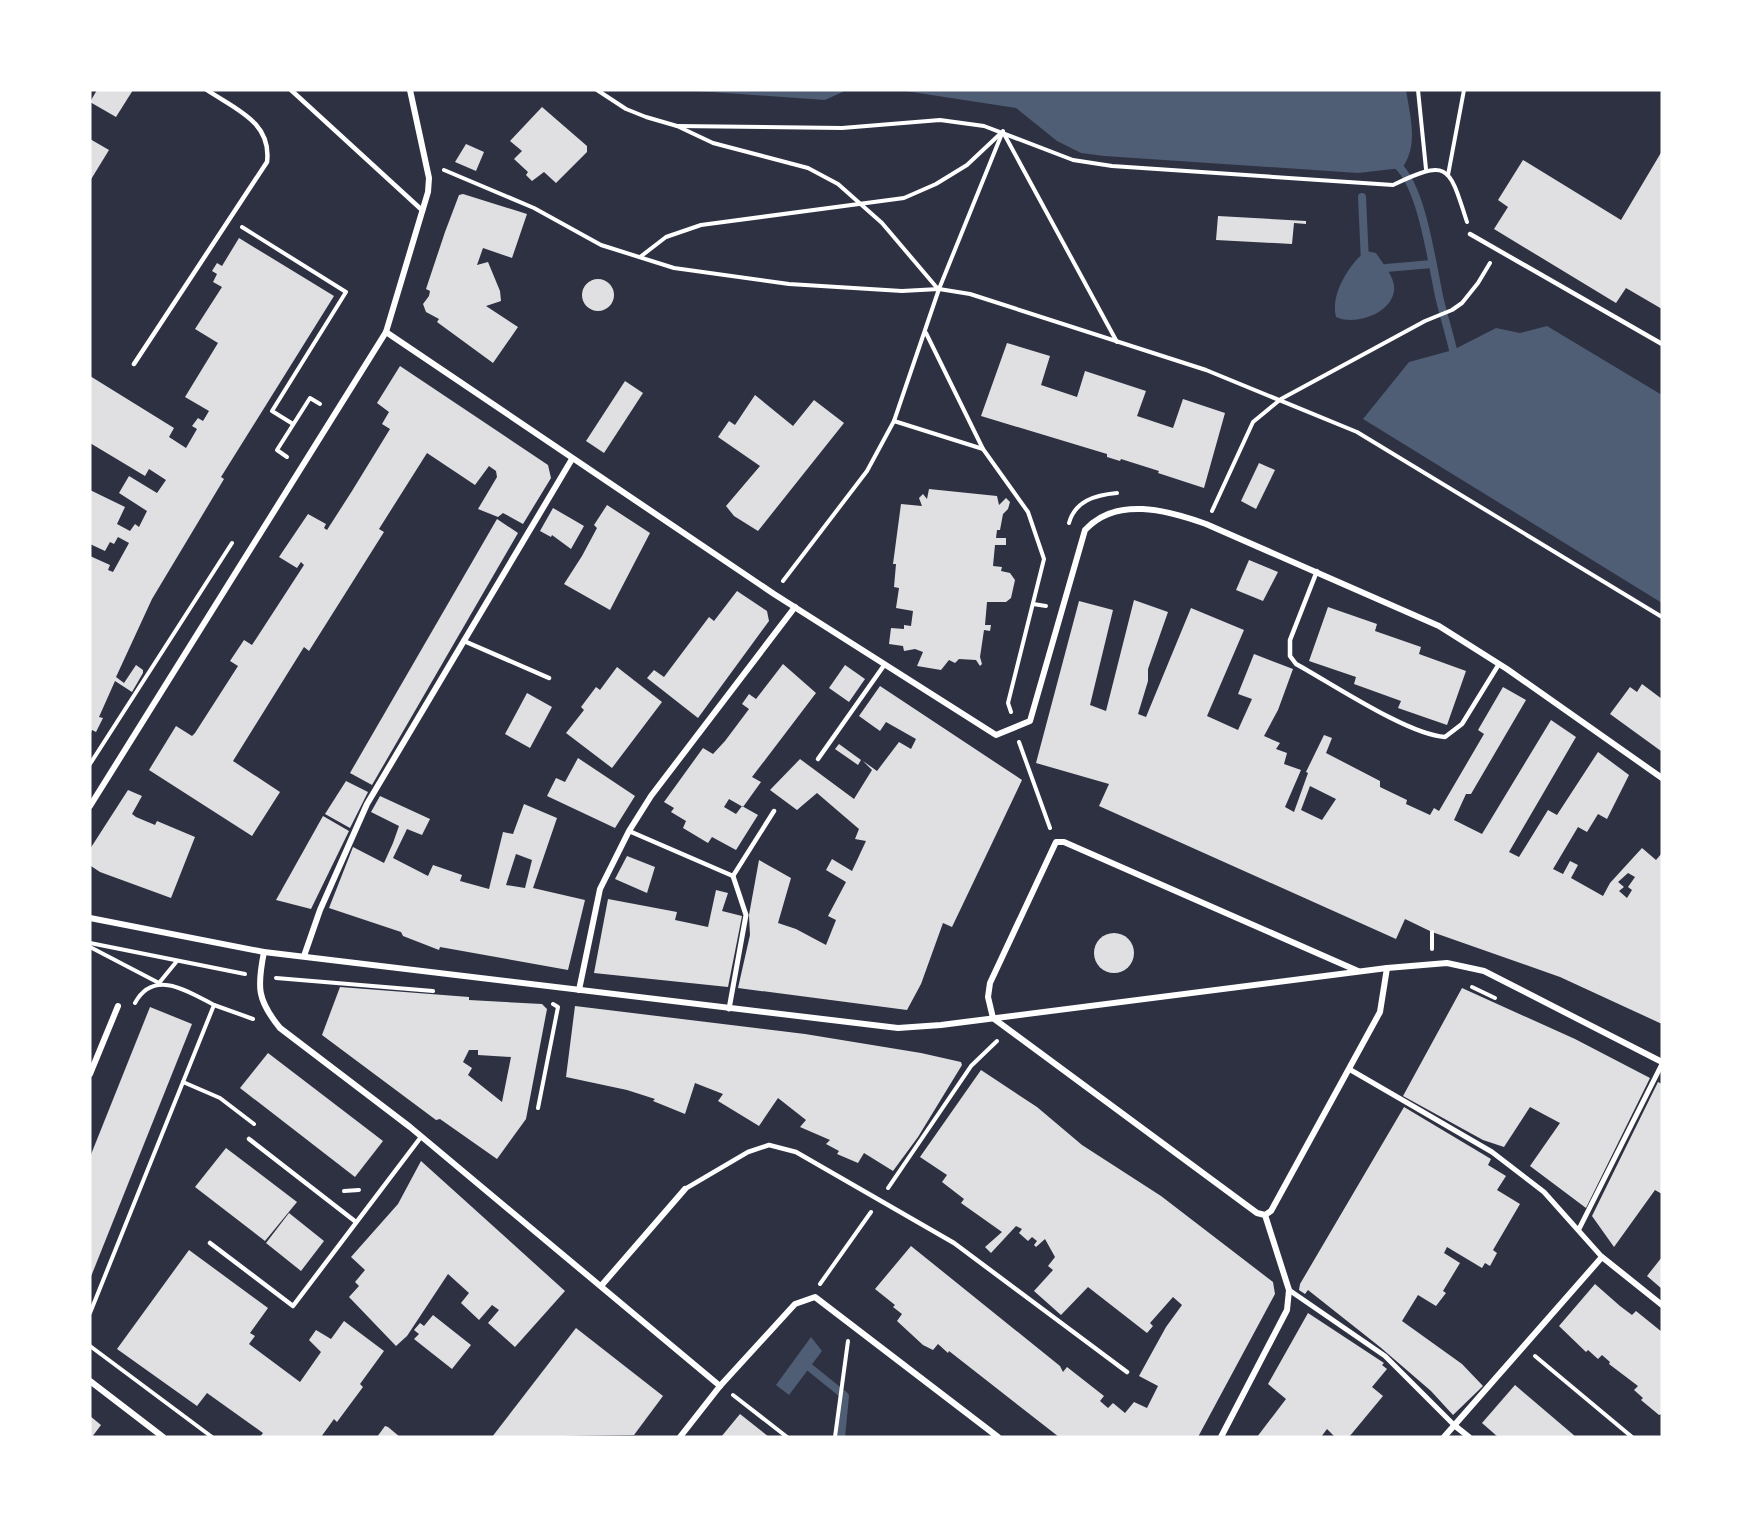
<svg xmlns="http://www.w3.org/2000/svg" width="1752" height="1527" viewBox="0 0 1752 1527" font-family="'Golos Text',sans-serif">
<rect width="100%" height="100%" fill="#2d3142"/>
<!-- water -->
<g fill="#4f5d75">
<path d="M683 90H847L825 100Z"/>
<path d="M899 90H1406C1410 115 1419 146 1402 168L1358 173 1104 156 1081 153 1057 141 1016 108Z"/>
<path d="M1366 251 1376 253C1383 264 1396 278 1394 291 1391 314 1354 326 1336 317 1330 295 1349 264 1366 251Z"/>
<path d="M1547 326 1662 395V603L1363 419 1409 362 1453 350 1496 328 1520 333Z"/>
<path d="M811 1337 822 1351 789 1395 776 1385Z"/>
</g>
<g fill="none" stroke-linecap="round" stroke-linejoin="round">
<!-- stream -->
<g stroke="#4f5d75" stroke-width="8">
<path d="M1393 162C1421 178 1432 264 1439 296 1443 314 1449 332 1453 350L1460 355"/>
<path d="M1362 197 1365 262"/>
<path d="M1376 274 1386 268 1432 264"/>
<path d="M803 1362 845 1396 841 1437"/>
</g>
</g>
<!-- building -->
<g fill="#e0e0e3" fill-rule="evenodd">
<path d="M97 90H133L116 117 90 102Z"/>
<path d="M542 107 587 146V152L556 183 544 172 532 181 526 175 528 172 514 159 522 151 510 141Z"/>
<path d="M90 139 109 150 90 181Z"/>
<path d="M466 144 484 152 476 171 455 162Z"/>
<path d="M1662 151V309L1626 288 1616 303 1494 229 1508 207 1498 200 1523 160 1621 220Z"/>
<path d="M463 194 527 214 512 258 483 248 477 265 488 262 500 291 501 301 486 306 518 327 493 363 437 322 439 319 426 312 423 304 429 296 430 291 426 289 445 232 459 195Z"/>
<path d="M1218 216 1306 221V224L1294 223 1292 244 1216 240Z"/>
<path d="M239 238 334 296 221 477 224 479 152 599 116 677 124 683 136 665 143 670V673L132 692 115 681 99 717 103 718 96 732 92 730 90 734V556L110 565 108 570 113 572 129 543 118 537 114 544 110 542 105 551 90 544V490L125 507 117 524 130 531 135 524 139 527 147 511 119 493 129 476 157 493 166 480 149 469 145 476 90 443V376L174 428 169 437 186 448 197 429 192 426 198 418 203 421 209 411 185 397 218 343 195 329 222 287 213 282 217 274 212 271 217 263 222 266Z"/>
<circle cx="598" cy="295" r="16"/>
<path d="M1007 343 1050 356 1041 385 1077 397 1085 371 1146 391 1137 416 1173 428 1183 399 1225 413 1204 488 1158 473 1159 471 1121 459 1120 461 1107 457V454L981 416Z"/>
<path d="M400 366 548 465 551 478 523 524 503 513 498 517 478 509 497 477 496 471 489 466 475 485 427 453 379 529 384 532 309 651 304 647 233 761 280 792 252 836 149 770 176 726 192 736 195 733 238 666 230 661 244 640 252 645 304 565 301 562 297 568 279 557 308 514 326 524 324 528 327 530 352 491 390 429 382 424 389 412 377 403Z"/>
<path d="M625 381 643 393 604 453 586 441Z"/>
<path d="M755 395 793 426 814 400 844 423 758 531 734 516 726 506 760 466 718 437 729 421 735 425Z"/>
<path d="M1259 463 1275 470 1256 509 1241 501Z"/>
<path d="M929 489 997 496 999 505 1006 498 1010 502 1008 509 1003 514 1000 530H997L996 538H1006V545H995L993 566 1002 567 1001 571 1010 573 1015 580 1011 598 1006 602H987L985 625H991L990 631 984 630 980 657 982 664 980 666 976 660 959 659 955 663 949 660 941 670 917 666 923 652 915 649 904 651 903 646 889 644 891 628 904 629V625L911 626 913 611 896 608 899 588 894 587 896 564H893L901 504 922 506 919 498 923 494 927 499Z"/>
<path d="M607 505 650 533 610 610 564 584 582 556 597 528 594 525Z"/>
<path d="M553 508 584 526 571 549 552 535 551 537 540 531Z"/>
<path d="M497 519 518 533 372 785 350 773Z"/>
<path d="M1249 560 1278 572 1263 601 1236 590Z"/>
<path d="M737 591 767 611 769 621 698 718 647 678 654 670 664 677 709 617 714 621Z"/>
<path d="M1134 600 1168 612 1148 669V681L1138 714 1146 717 1191 608 1244 630 1207 716 1238 730 1252 699 1238 694 1254 654 1293 669 1278 710 1264 736 1280 743 1276 749 1287 753 1284 764 1301 770 1285 807 1294 812 1308 773 1306 772 1324 735 1332 738 1326 753 1380 781V787L1407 800 1406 804 1430 815 1434 808 1439 811 1484 734 1478 730 1503 687 1526 700 1471 794H1466L1454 820 1482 834 1551 720 1576 737 1509 852 1519 857 1548 810 1557 815 1598 752 1629 775 1607 819 1598 814 1587 832 1578 827 1553 869 1563 874 1570 861 1578 865 1571 878 1603 896 1610 883 1642 848 1656 860 1662 853V1024L1560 977 1432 932 1405 919 1396 939 1099 806 1109 784 1036 763 1079 601 1113 610 1090 705 1106 711ZM1310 786 1336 799 1322 820 1301 810ZM1628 873 1635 877 1628 887 1632 890 1627 898 1619 891 1624 887 1618 882Z"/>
<path d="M1328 607 1377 624 1375 631 1421 647 1419 654 1466 671 1447 725 1398 708 1401 701 1354 684 1356 677 1309 661Z"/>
<path d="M783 664 816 693 752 777 761 782 743 807 729 799 724 807 736 814 742 806 758 815 736 850 712 837 708 843 683 828 686 821 671 812 674 808 664 802 703 748 713 754 725 741 749 709 742 704 749 694 756 699Z"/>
<path d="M845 665 865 679 849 702 829 688Z"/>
<path d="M617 667 662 702 612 768 566 733 584 710 581 707 596 687 600 690Z"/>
<path d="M1642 684 1662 699 1661 751 1610 714 1630 687 1637 692Z"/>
<path d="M880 686 1022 780 994 839 952 927 943 923 921 984 907 1010 738 988 750 935 749 915 759 860 791 878 778 923 796 929 826 945 836 920 828 916 846 882 826 870 832 859 852 871 866 841 855 839 859 829 817 793 797 810 770 790 800 759 854 799 872 770 863 761 877 771 899 742 911 749 916 739 886 722 880 731 859 716Z"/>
<path d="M527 693 552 707 530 748 505 734Z"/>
<path d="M839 744 861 760 858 765 835 749Z"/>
<path d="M578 758 635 796 615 828 547 796 556 778 565 782Z"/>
<path d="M346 781 368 792 350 828 325 814Z"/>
<path d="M128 790 142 796 132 814 136 817 155 825 157 821 195 837 171 898 100 872 91 866 90 849Z"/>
<path d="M380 796 430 819 422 835 407 829 393 858 428 876 433 865 462 875 460 881 489 889 503 832 513 834 524 804 557 818 533 888 585 900 568 970 440 947 439 950 403 936 401 932 329 908 353 847 384 863 393 843 399 826 371 812ZM516 854 532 860 525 888 506 885Z"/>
<path d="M323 816 349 831 311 909 276 900Z"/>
<path d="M627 856 655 867 647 893 615 879Z"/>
<path d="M716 890 728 893 722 911 742 916 728 987 594 973 608 899 677 912 675 920 708 927Z"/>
<circle cx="1114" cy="953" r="20"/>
<path d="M340 987 469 997V1000L542 1004 547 1009 526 1119 497 1159 440 1119 436 1120 322 1035ZM469 1050H478V1055L511 1057 502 1102 468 1075 472 1068 463 1062Z"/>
<path d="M1462 988 1575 1039 1650 1078 1586 1208 1530 1166 1560 1123 1530 1107 1504 1147 1483 1140 1403 1096Z"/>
<path d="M575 1006 805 1034 921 1053 961 1062 962 1065 918 1137 893 1171 864 1153 858 1163 837 1154 839 1151 826 1144 830 1140 800 1127 806 1120 778 1098 759 1126 718 1101 723 1094 695 1083 685 1114 653 1101 655 1099 627 1090 566 1077Z"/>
<path d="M150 1007 192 1024 90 1279V1157Z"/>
<path d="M268 1053 383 1141 355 1177 240 1088Z"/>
<path d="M981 1070 1037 1107 1082 1145 1161 1196 1273 1282 1275 1294 1198 1437H1059L949 1351 948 1353 938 1344 933 1350 923 1345 897 1321 902 1314 893 1307 895 1305 875 1289 911 1246 1060 1366 1063 1372 1067 1367 1104 1396 1100 1401 1108 1408 1113 1403 1125 1413 1134 1402 1147 1408 1158 1386 1139 1376 1166 1327 1182 1305 1173 1297 1150 1323 1153 1326 1147 1333 1088 1287 1061 1315 1034 1291 1053 1270 1048 1266 1055 1257 1045 1239 1036 1247 1034 1245 1037 1241 1032 1237 1028 1241 1019 1233 1022 1229 1016 1226 991 1253 985 1247 1002 1232 961 1203 964 1199 942 1182 947 1175 920 1157Z"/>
<path d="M1658 1082 1662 1084V1194L1655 1190 1614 1247 1592 1216Z"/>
<path d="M1404 1107 1491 1159 1488 1165 1506 1176 1497 1190 1520 1204 1493 1250 1497 1253 1490 1266 1485 1263 1482 1268 1447 1247 1444 1253 1460 1263 1443 1291 1446 1293 1436 1306 1418 1295 1402 1321 1462 1364 1483 1386 1453 1415 1431 1391 1380 1347 1308 1290 1305 1294 1299 1290 1300 1284Z"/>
<path d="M226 1148 297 1202 265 1241 195 1187Z"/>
<path d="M421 1161 565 1291 515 1347 488 1323 499 1310 492 1305 479 1320 461 1303 469 1293 448 1274 407 1336 396 1346 349 1297 359 1286 355 1282 365 1270 351 1257 398 1204Z"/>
<path d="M289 1213 324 1241 301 1271 266 1243Z"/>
<path d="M189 1250 268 1308 250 1333 255 1336 249 1344 300 1382 321 1352 309 1340 316 1330 331 1339 344 1321 384 1351 360 1384 363 1387 337 1422 334 1419 321 1437H260L263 1433 207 1393 197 1406 117 1349Z"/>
<path d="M1662 1257V1289L1647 1276Z"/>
<path d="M1595 1284 1620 1306 1632 1315 1636 1311 1662 1332V1414L1659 1415 1641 1400 1643 1398 1634 1390 1638 1386 1609 1364 1610 1362 1602 1355 1598 1359 1588 1350 1586 1352 1559 1326Z"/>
<path d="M1308 1313 1384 1363 1382 1365 1387 1369 1372 1387 1383 1396 1349 1437H1335L1327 1429 1321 1437H1257L1286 1399 1268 1384Z"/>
<path d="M433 1315 471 1345 452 1369 414 1339 419 1334 414 1330 420 1323 424 1326Z"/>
<path d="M576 1328 663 1396 634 1435 492 1437Z"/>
<path d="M1515 1385 1576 1437H1498L1482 1423Z"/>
<path d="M740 1414 769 1437H721Z"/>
<path d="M90 1416 101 1425 92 1437H90Z"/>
<path d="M385 1426 388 1427 400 1437H377Z"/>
</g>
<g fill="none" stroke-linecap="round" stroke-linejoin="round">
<!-- path -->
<g stroke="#fff" stroke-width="4">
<path d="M597 90 626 109 646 117 677 126 713 143 808 168 838 184 882 223 938 289"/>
<path d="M1418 90 1426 169"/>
<path d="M677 126 842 128 940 120 984 126 1073 160 1112 166 1393 185C1449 158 1449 166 1467 222"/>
<path d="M1003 132 1117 342"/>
<path d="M444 170 534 208 601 245 674 268 789 284 902 291 939 289 970 294 1206 370 1357 432 1662 617"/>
<path d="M1448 175 1464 90"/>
<path d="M242 227 346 292 272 411 293 424"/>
<path d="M640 257 666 237 701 225 904 198 936 184 967 165 1000 134"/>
<path d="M926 333 983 449 1028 512 1044 559 1008 703 1011 712"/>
<path d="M894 421 983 449"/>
<path d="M287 457 277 450 310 398 320 404"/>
<path d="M1212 511 1253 422 1281 399 1425 321 1452 310 1462 303 1478 283 1490 263"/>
<path d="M1069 523C1075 501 1095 495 1117 493"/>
<path d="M783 581 867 471 894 421 939 289 1003 131"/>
<path d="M1033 604 1046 606"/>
<path d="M1019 742 1050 828"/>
<path d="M90 764 232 543"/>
<path d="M1432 932V949"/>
<path d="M90 943 245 974"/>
<path d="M90 947 159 983 177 961"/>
<path d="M276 978 433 991"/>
<path d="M1472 987 1495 998"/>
<path d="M214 1005 253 1019"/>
<path d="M183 1082 220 1098 254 1124"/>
<path d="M538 1108 558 1007 553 1004"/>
<path d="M888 1188 971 1066 997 1041"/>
<path d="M344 1191 359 1190"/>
<path d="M820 1284 871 1212"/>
<path d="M90 1313 214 1005C189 992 154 968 135 1003"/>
<path d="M90 1346 212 1437"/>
<path d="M1535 1356 1632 1437"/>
<path d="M733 1395 787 1437"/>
<path d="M835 1437 848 1341"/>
</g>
<!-- service -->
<g stroke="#fff" stroke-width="4.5">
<path d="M291 90 423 211"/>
<path d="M1470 234 1662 344"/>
<path d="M134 364 267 162C272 122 235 109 207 90"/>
<path d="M1317 571 1290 640V656L1296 664C1331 683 1408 735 1445 737L1462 724 1499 664"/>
<path d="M464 641 549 678"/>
<path d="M818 759 885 664"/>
<path d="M629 831 733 876 774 811"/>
<path d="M249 1139 356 1222"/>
<path d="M685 1189 748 1152 769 1145 796 1152 954 1243 1127 1372"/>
<path d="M210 1243 293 1306 421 1137"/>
</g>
<!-- pedestrian -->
<g stroke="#fff" stroke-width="5">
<path d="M729 1009 746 915 733 876"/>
<path d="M1349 1069 1492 1152 1544 1192 1602 1257"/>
<path d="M1579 1229 1662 1064"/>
<path d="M1289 1290 1385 1356 1454 1425"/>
</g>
<!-- minor -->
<g stroke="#fff" stroke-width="6">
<path d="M386 332 774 594 996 735 1030 721 1085 530C1116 496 1167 510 1206 524L1439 626 1507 669 1662 778"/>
<path d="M90 806 386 332 428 192 429 178 410 90"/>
<path d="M90 918 264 952 898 1028 941 1025 1387 968 1447 963 1484 971 1662 1062"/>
<path d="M264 952C257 987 257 1000 280 1028L410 1127 720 1386"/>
<path d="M304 956 320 910 367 804 572 459"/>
<path d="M1358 971 1064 842H1056L990 983 988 997 993 1018 1257 1213 1265 1215 1271 1211 1380 1012 1387 968"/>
<path d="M579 990 600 889 629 831 651 796 795 607"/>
<path d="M90 1074 118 1006"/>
<path d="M601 1286 685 1189"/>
<path d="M90 1381 163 1437"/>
<path d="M1454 1425 1469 1437"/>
<path d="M680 1437 720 1386 795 1304 815 1297 998 1437"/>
<path d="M1221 1437 1287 1310 1289 1290 1265 1215"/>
<path d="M1444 1437 1602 1257 1662 1305"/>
</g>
</g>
<!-- border -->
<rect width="1752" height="1527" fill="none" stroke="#ffffff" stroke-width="183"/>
</svg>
